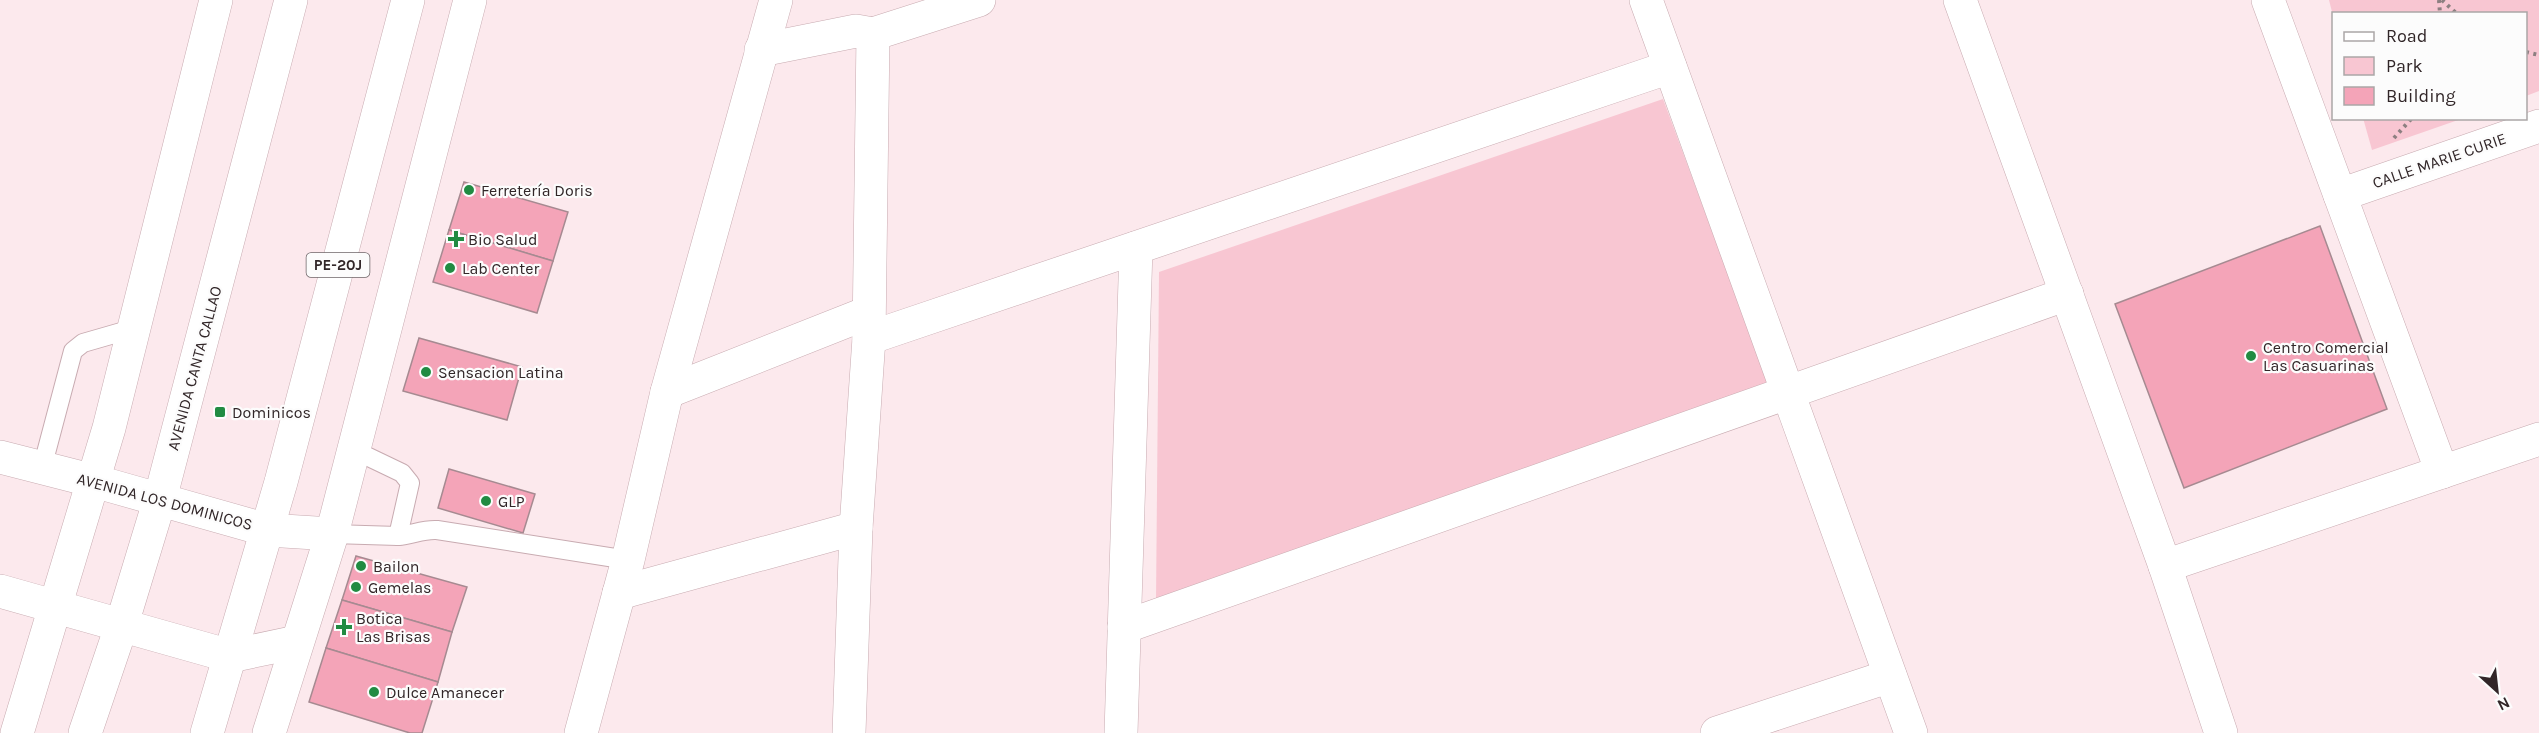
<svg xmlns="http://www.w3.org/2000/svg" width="2539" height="733" viewBox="0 0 2539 733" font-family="Karla,sans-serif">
<rect width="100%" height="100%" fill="#fce9ed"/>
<!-- green -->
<g fill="#f8c6d2">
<path d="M2329 0H2539V91L2526 96V14H2334L2333 16Z"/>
<path d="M1663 99 1768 382 1156 602 1159 272Z"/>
<path d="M2363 118H2461V119L2372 150Z"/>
</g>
<!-- building -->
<g fill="#f4a4b8" stroke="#a68a91" stroke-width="1.5">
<path d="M464 182 568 212 553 261 449 230Z"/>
<path d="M2320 226 2387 409 2184 488 2115 304Z"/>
<path d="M449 230 553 261 537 313 433 282Z"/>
<path d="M419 338 522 367 507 420 403 391Z"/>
<path d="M449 469 535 494 523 533 438 508Z"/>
<path d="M356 556 467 587 452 632 342 600Z"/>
<path d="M342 600 452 632 438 682 326 648Z"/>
<path d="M326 648 438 682 422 733H410L309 702Z"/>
</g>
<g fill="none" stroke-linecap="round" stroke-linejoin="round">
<!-- service casing -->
<g stroke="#c8abb1" stroke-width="20">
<g id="service">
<path d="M354 450 402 473 410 483 398 536"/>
<path d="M42 468 73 351 83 343 135 328"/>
<path d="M332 534 398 536C412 535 423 529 437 530L628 560"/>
</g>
</g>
<!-- minor casing -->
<g stroke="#c8abb1" stroke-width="34">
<g id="minor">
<path d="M1646 0 1911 733"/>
<path d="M1960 0 2165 566 2221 733"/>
<path d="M2268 0 2442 472"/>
<path d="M761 50 856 31 873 34"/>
<path d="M2340 195 2539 126"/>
<path d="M869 338 1670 67"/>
<path d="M667 392 867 313"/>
<path d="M2165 566 2539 439"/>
<path d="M619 593 856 528"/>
<path d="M1124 627 2067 294"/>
<path d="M581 733 628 560 667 392 776 0"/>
<path d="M849 733 856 528 869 338 873 34 979 0"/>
<path d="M1121 733 1136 248"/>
<path d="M1717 733 1890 676"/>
</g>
</g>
<!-- secondary casing -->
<g stroke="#c8abb1" stroke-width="34">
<g id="secondary">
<path d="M0 457 94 481 267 530 332 534"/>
<path d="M0 591 230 656 297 642"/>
<path d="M17 733 109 428 216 0"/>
<path d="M269 733 332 534 470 0"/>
</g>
</g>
<!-- trunk casing -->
<g stroke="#c8abb1" stroke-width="34">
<g id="trunk">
<path d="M85 733 121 627 160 499 291 0"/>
<path d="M207 733 281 482 408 0"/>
</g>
</g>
<!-- path -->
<g stroke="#8d7f81" stroke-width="4" stroke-dasharray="3 4.5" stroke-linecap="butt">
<path d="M2439 0 2440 14"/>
<path d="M2442 0 2457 14"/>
<path d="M2526 52 2539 55"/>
<path d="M2394 138 2412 118"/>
</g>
<!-- service -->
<use href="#service" stroke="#fff" stroke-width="18"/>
<!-- minor -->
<use href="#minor" stroke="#fff" stroke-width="33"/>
<!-- secondary -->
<use href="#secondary" stroke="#fff" stroke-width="33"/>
<!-- trunk -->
<use href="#trunk" stroke="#fff" stroke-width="33"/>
</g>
<!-- markers -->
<g fill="#218b42" stroke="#fcfcfc" stroke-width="2">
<circle cx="469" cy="190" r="6"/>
<path d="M453 230h6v6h6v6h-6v6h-6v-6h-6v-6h6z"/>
<circle cx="450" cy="268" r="6"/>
<circle cx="2251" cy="356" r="6"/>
<circle cx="426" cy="372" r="6"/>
<rect x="214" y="406" width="12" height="12" rx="3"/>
<circle cx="486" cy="501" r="6"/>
<circle cx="361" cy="566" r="6"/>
<circle cx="356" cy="587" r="6"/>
<path d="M341 618h6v6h6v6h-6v6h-6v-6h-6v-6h6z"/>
<circle cx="374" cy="692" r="6"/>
</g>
<g text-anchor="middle" stroke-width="4.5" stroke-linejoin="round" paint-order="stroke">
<!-- shield labels -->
<rect fill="#fcfcfc" stroke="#6e6668" stroke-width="1.5" x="306.5" y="253" width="63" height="24" rx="4.5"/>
<g font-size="15" font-weight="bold" fill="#312628">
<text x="338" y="270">PE-20J</text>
</g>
<!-- street labels -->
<g font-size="16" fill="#312628" stroke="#fcfcfc">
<text transform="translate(2439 160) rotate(-19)" y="6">CALLE MARIE CURIE</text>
<text transform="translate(194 368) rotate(-75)" y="6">AVENIDA CANTA CALLAO</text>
<text transform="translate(165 501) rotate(15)" y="6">AVENIDA LOS DOMINICOS</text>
</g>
<!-- poi labels -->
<g font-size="16" fill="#312628" stroke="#fcfcfc" text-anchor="start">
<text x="481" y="196">Ferretería Doris</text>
<text x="468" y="245">Bio Salud</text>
<text x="462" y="274">Lab Center</text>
<text x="2263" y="353">Centro Comercial<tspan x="2263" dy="18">Las Casuarinas</tspan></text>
<text x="438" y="378">Sensacion Latina</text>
<text x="232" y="418">Dominicos</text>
<text x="498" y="507">GLP</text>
<text x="373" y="572">Bailon</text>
<text x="368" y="593">Gemelas</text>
<text x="356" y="624">Botica<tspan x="356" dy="18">Las Brisas</tspan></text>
<text x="386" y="698">Dulce Amanecer</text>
</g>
</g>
<!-- legend -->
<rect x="2332" y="12" width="195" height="108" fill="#fcfcfc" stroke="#aba6a7" stroke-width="1.5"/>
<rect x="2344" y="32" width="30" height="9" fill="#ffffff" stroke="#aba6a7" stroke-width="1.5"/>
<text x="2386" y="42" font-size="18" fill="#312628">Road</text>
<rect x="2344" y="57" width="30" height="18" fill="#f8c6d2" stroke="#aba6a7" stroke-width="1.5"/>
<text x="2386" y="72" font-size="18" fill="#312628">Park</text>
<rect x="2344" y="87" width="30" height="18" fill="#f4a4b8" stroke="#aba6a7" stroke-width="1.5"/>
<text x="2386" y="102" font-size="18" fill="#312628">Building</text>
<!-- north arrow -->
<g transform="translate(2497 691) rotate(153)" stroke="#fcfcfc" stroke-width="4.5" paint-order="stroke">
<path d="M0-4.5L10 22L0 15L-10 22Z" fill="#312628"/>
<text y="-9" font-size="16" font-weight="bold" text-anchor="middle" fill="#312628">N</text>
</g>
</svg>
